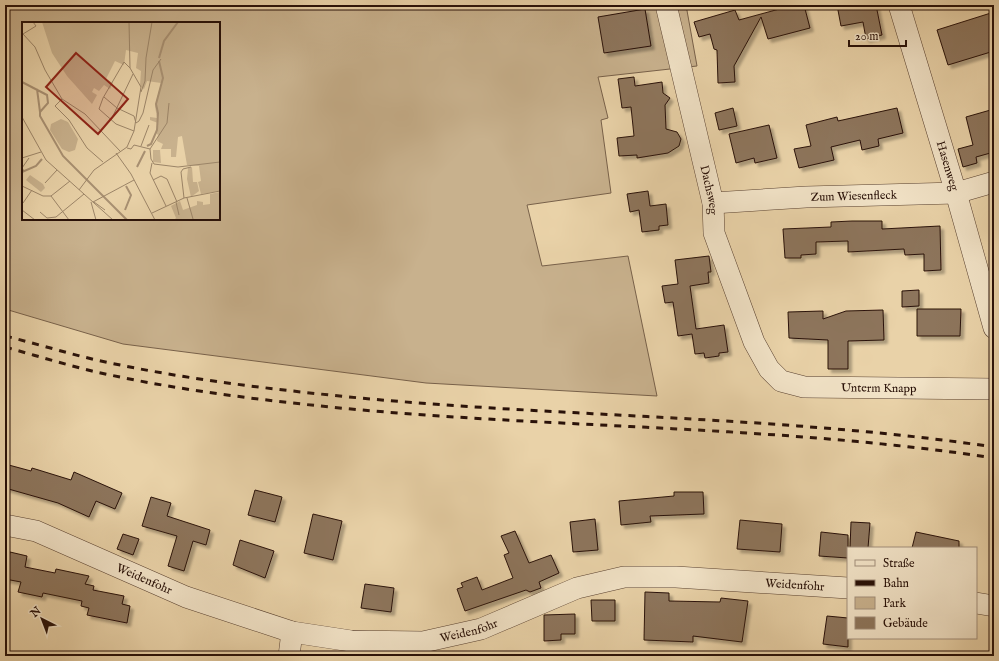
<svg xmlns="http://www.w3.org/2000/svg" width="999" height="661" viewBox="0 0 999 661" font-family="'IM FELL English',serif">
<defs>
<filter id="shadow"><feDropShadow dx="3.5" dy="3.5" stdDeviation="1" flood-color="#0004"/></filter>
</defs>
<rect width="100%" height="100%" fill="#e9d2a8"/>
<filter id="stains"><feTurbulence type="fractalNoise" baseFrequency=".005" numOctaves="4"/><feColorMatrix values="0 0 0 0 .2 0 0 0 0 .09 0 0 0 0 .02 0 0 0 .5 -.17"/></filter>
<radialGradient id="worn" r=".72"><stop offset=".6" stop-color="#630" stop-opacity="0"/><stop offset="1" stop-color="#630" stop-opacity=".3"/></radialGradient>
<!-- green -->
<path fill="#c8b18d" stroke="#78614a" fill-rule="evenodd" d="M5 5H686L697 66 598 77 608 118 601 120 611 193 527 205 542 266 628 256 657 396 426 383 123 344 5 309ZM23 23H219V219H23Z"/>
<!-- building -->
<g fill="#8d755b" stroke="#291108" filter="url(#shadow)">
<path d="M782 5H804L810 28 768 39 761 17 734 66 735 82 718 83 717 50 714 49 710 34 699 37 694 22 735 10 739 20 783 8Z"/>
<path d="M837 5H876L882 35 866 39 863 22 841 26Z"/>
<path d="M645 9 651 46 604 53 598 17Z"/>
<path d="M994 12V51L948 65 937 30Z"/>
<path d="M634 77 635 86 662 82 663 93 670 98 665 105 666 129 677 132 681 139 679 146 668 153 637 158V155L619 156 617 138 634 136 631 107 622 108 618 79Z"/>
<path d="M733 108 737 126 719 130 715 113Z"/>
<path d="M897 108 903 133 878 139 879 146 862 150 860 140 831 147 834 160 799 168 794 149 811 146 806 125 837 117 838 121Z"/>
<path d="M994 109V152L976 157 977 163 963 167 958 149 973 145 966 117Z"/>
<path d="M769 125 777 158 755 163 754 158 736 163 729 134Z"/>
<path d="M648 191 650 206 666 204 668 225 659 226V230L642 232 639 210 630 212 627 194Z"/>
<path d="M852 221H882V229L940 226 941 270 924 271V254L905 255 904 249 848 252V241L816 242V254L801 255V258H785L783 229 831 227V222Z"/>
<path d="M709 256 711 272H708L709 283 690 286 696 329 724 325 728 352 719 353V356L705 358 704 353 695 354 692 334 678 336 673 302 665 303 662 286 678 284 675 260Z"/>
<path d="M919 290V306L902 307V291Z"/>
<path d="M917 309H961L960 336H917Z"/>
<path d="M883 310 884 340 848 341V369H828V340L789 338 788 312 823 311V319L846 311Z"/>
<path d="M5 464 31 471 32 468 71 480 74 472 122 493 115 509 96 501 89 517 58 503 5 488Z"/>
<path d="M255 490 282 497 275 522 248 515Z"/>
<path d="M674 492H703L704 514 650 516 651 522 621 525 619 501 674 496Z"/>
<path d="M151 497 171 503 167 516 210 530 206 545 193 541 184 571 168 566 177 536 142 526Z"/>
<path d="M313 514 342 521 333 560 304 553Z"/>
<path d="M595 519 598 550 573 552 570 522Z"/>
<path d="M740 520 782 524 780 552 737 549Z"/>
<path d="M851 522 870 523 868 548H850Z"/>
<path d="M515 531 529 563 551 555 559 573 539 582 541 588 530 592 526 590 465 611 457 589 463 587 461 583 477 577 482 590 513 578 504 555 509 553 501 536Z"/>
<path d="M821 532 848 535V558L819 556Z"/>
<path d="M916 532 959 541V548H912Z"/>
<path d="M123 534 139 539 133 555 117 549Z"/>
<path d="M240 540 274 551 265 578 233 565Z"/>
<path d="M10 552 27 556 25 567 55 573 56 569 89 576 85 584 94 586 93 590 124 596 122 604 130 606 127 623 87 615 89 608 81 606 82 601 43 593 42 597 18 592 21 582 5 579Z"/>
<path d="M365 584 394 588 391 612 361 608Z"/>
<path d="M645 592 669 593V601L720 602 721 598 748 601 742 642 693 636V642L644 640Z"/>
<path d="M591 600H615V621H592Z"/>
<path d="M575 614V634H561V640L544 641V615Z"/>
<path d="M827 616 848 618V647L823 644Z"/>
</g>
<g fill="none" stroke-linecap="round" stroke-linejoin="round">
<!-- minor casing -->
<g stroke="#594130" stroke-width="22">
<g id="minor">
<path id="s1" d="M666 5 713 203 714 233 754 342 769 369 781 381 804 387 994 389"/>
<path id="s2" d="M899 5 956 193 994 328"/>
<path id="s3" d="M713 203 806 197 956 193 994 182"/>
<path id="s4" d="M5 525 36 531 186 597 292 632 351 641 423 642 481 629 577 588 624 577H676L848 588"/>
<path d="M976 603 994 606"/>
<path d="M289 656 292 632"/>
</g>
</g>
<!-- minor -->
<use href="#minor" stroke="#f1e2c6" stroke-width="21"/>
<!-- rail -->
<g stroke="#291108" stroke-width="3" stroke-dasharray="7 7" stroke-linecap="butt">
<path d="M5 336C34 343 63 352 92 359 167 376 244 386 320 394 544 418 771 414 994 447"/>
<path d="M5 347C34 355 63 364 92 371 166 388 244 398 320 406 544 429 771 424 994 458"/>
</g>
</g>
<g text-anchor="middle" stroke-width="3" stroke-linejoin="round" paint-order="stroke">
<!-- street labels -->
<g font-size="12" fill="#291108" stroke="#f1e2c6">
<text dy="4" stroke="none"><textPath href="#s2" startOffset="168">Hasenweg</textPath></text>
<text dy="4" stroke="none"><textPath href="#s1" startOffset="190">Dachsweg</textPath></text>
<text dy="4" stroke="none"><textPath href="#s3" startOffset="141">Zum Wiesenfleck</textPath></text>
<text dy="4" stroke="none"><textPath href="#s1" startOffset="496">Unterm Knapp</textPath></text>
<text dy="4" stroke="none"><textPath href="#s4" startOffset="150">Weidenfohr</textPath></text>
<text dy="4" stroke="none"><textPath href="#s4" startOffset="822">Weidenfohr</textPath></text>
<text dy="4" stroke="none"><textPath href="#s4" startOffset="486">Weidenfohr</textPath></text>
</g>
</g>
<!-- overview -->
<g transform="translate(22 22)">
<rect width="198" height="198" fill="#e9d2a8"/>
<path d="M20 0H198V169L179 172 176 160 179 159 177 144 165 143 160 114 156 115 154 135H149V127H139L141 122 135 119 136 113 134 111 136 101 128 98V95L135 96 133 84 139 61 125 59 122 67 118 64 119 49 114 46 116 31 104 28 102 43 93 39 84 57 91 61 88 67 82 63 77 69 72 66 70 70 75 73 70 82 45 54 30 31ZM39 97 46 100 56 117 53 128 47 130 40 127 28 108 29 102ZM131 128H138L139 141 131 140ZM170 145 171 160H175L177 169 169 175 165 157 166 146ZM8 153 21 162 23 166 19 170 4 158ZM198 170V198H152L154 196 149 184 158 179 161 188 175 183V179L181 180V183L188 182V172Z" fill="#c8b18d"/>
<path fill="none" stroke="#a89072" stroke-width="2" d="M137 36 142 19 156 0M0 60 25 73 26 81 18 90V94L41 134 105 198M15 67 18 90M125 124 129 122 135 108 136 91 134 82 141 56 137 39M115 145 123 129M0 150 14 144 20 137M103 188 109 173 104 164"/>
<path fill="none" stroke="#9c8568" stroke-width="1" d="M1 12 13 25 23 48 40 77 63 92 98 129M1 12 14 4 11 0M108 46 102 40 81 76 77 87 94 102 112 109M119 70 123 59 124 36 130 0M82 75 95 86 112 94 114 101 117 99 121 91 131 48 139 37M40 77 33 84 47 98 65 126 81 140M0 95 24 138 91 198M89 98 111 52M119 124 127 103M105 126 109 127 112 123 128 127M128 127 129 137 132 142 156 145 198 140M128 127 145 101 147 81M94 131 109 152 133 198M0 136 19 130M130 141 128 151 144 184M2 149 0 146 7 136M131 158 139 154 145 157 155 180M23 161 35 148M0 164 21 174H29L48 159M57 168 72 148 105 125 112 109 119 65 108 46 107 0M29 174 47 198M162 176 159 150 161 147 169 145M165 176 171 197M69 180 74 198M71 180 112 158M72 180 83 188M154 180 157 193M1 181 10 168M0 188 13 198M18 190 25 196 34 195 62 172M130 191 162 176 198 169"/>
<path fill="#8f2418" fill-opacity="0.15" stroke="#8f2418" stroke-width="2" d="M54 31 106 77 76 112 24 65Z"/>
<rect width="198" height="198" fill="none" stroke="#291108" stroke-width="2"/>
</g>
<!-- margin -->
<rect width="999" height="661" fill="none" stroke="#e9d2a8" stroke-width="20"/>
<rect x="6" y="6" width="987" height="649" fill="none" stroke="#291108" stroke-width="2"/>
<rect x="10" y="10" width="979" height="641" fill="none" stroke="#291108"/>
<!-- legend -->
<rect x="847" y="547" width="130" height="92" fill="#f1e2c6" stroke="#a18e7a"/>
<rect x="855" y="560" width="20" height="6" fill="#f1e2c6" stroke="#a18e7a"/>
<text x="883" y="567" font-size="12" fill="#291108">Straße</text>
<rect x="855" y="580" width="20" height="6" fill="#291108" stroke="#a18e7a"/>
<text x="883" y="587" font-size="12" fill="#291108">Bahn</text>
<rect x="855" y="597" width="20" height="12" fill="#c8b18d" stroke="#a18e7a"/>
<text x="883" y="607" font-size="12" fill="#291108">Park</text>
<rect x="855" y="617" width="20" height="12" fill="#8d755b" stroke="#a18e7a"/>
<text x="883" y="627" font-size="12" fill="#291108">Gebäude</text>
<!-- north arrow -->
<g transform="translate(42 619) rotate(318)" stroke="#f1e2c6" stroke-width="3" paint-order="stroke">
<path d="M0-3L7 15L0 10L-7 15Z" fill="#291108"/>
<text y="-6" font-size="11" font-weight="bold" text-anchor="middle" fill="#291108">N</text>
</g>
<!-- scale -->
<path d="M849 40v6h57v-6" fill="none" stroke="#291108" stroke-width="2"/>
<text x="855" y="40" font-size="12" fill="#291108" stroke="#f1e2c6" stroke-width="3" paint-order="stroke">20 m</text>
<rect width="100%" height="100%" filter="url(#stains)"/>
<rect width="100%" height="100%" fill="url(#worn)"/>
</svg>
